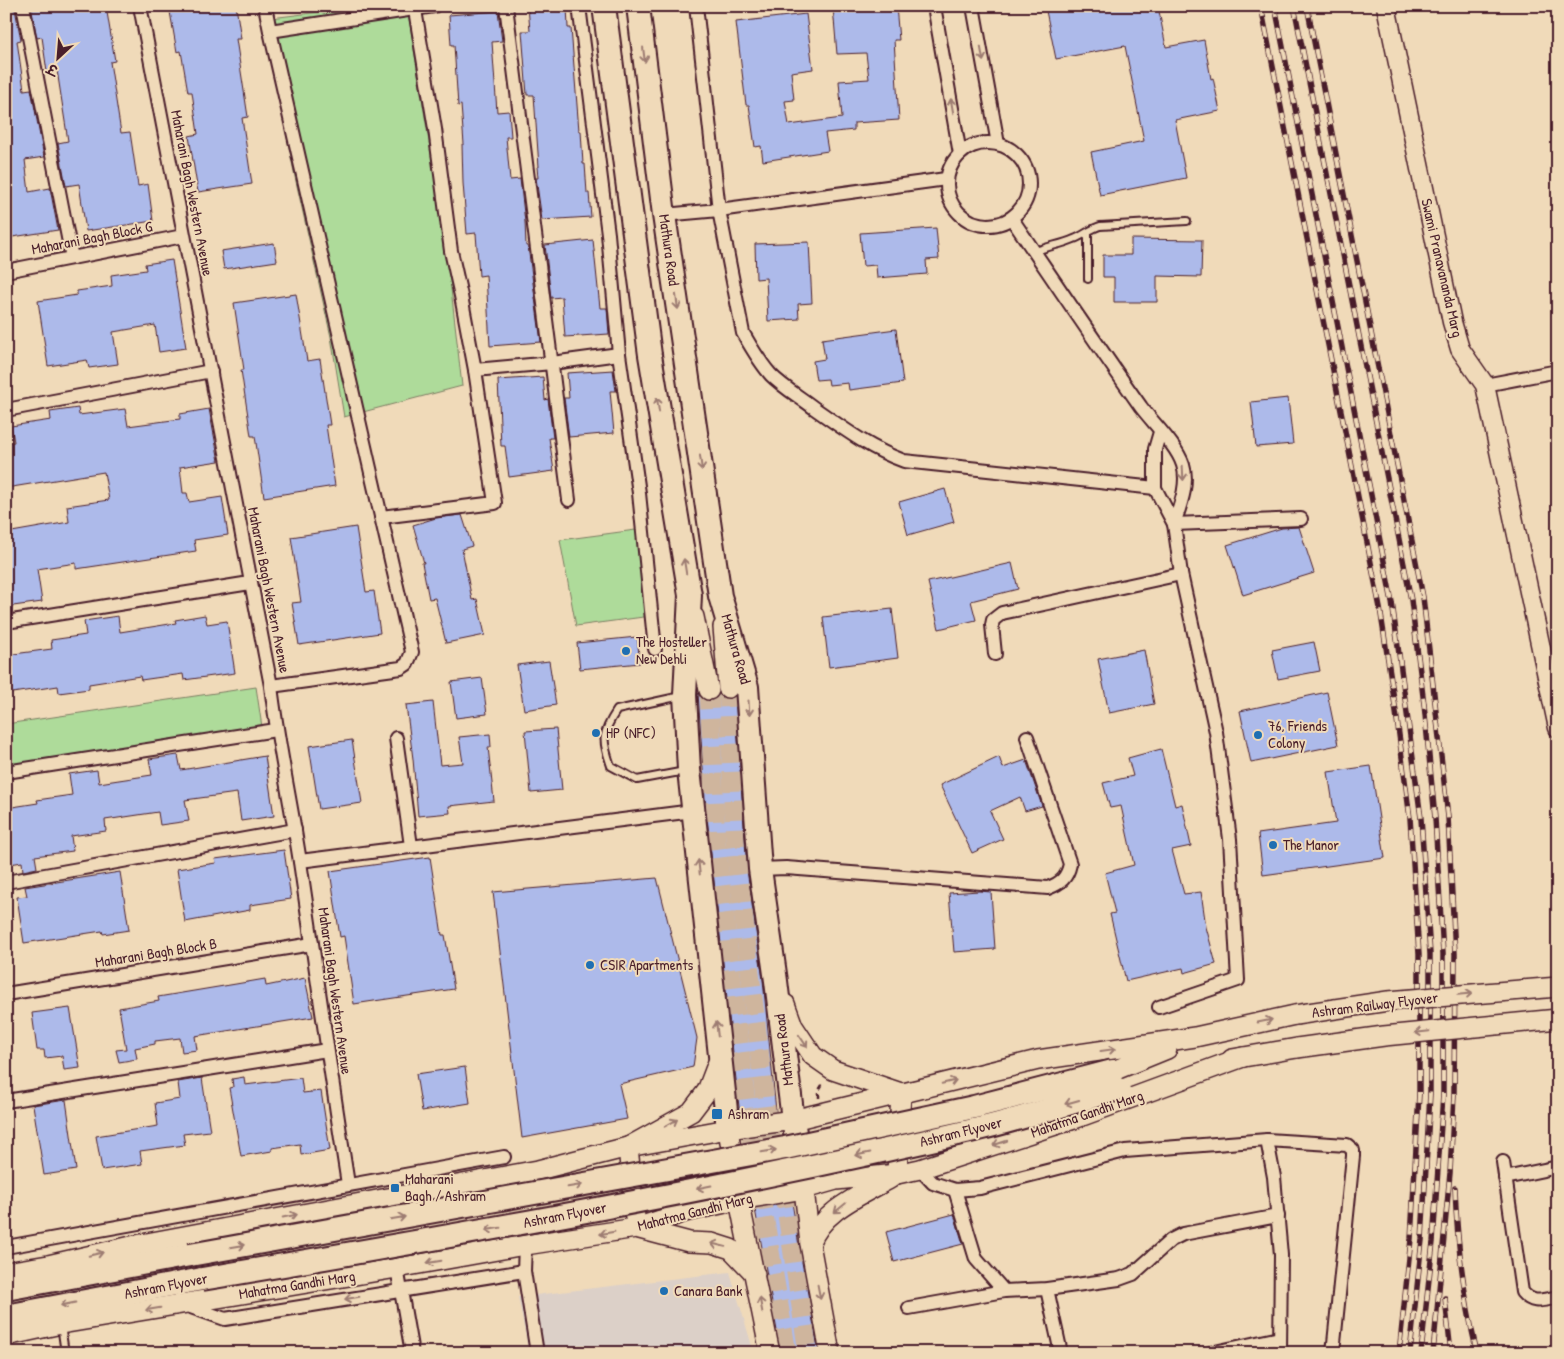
<svg xmlns="http://www.w3.org/2000/svg" width="1564" height="1359" viewBox="0 0 1564 1359" font-family="'Patrick Hand','Playpen Sans Deva',sans-serif">
<rect width="100%" height="100%" fill="#f0dab9"/>
<filter id="ink" filterUnits="userSpaceOnUse"><feTurbulence type="fractalNoise" baseFrequency=".02" numOctaves="2"/><feDisplacementMap in="SourceGraphic" scale="10" xChannelSelector="R" yChannelSelector="G"/><feConvolveMatrix kernelMatrix="1 2 1 2 8 2 1 2 1" color-interpolation-filters="sRGB"/></filter>
<g filter="url(#ink)">
<!-- built -->
<path fill="#dcd0c8" d="M730 1272 754 1353H529L518 1297Z"/>
<!-- green -->
<g fill="#aedb9a" stroke="#7c7d62">
<path d="M368 6H407L447 253 462 386 344 417 331 337 295 177 263 19Z"/>
<path d="M643 529 651 616 576 626 560 540Z"/>
<path d="M256 687 262 727 6 765V724Z"/>
</g>
<!-- building -->
<g fill="#adbaea" stroke="#4a1f2b">
<path d="M31 6H106L115 61 110 62 121 133 130 132 138 186 148 184 153 221 86 231 79 184 66 186 58 143 68 141 57 70 47 72 42 37 37 38Z"/>
<path d="M169 6H236L241 39H236L248 117 242 118 252 184 198 192 189 136 198 134 192 92H188L181 51 177 52Z"/>
<path d="M528 6H567L568 28H571L579 131H581L583 164H585L587 193H589L591 217 542 220 536 178H538L537 167H539L534 95H527L522 31H530Z"/>
<path d="M896 6 899 40H894L899 120 854 123V130L825 133 828 151 763 161 761 146 755 147 749 105H746L736 22 806 14 813 69 791 72 794 100 785 101 789 125 842 118 839 81 869 79 866 53 837 54 833 7Z"/>
<path d="M1045 6H1158L1166 47 1204 40 1211 79 1213 78 1220 111 1175 120 1186 178 1100 195 1091 152 1144 141 1125 46 1056 59Z"/>
<path d="M15 9 21 40 17 41 24 90 31 89 44 157 25 160 29 192 50 188 58 230 6 238V10Z"/>
<path d="M498 11 502 41 492 42 497 112 509 111 511 137H506L510 180 520 179 525 222 526 246H528L541 342 490 346 486 275 479 276 476 233 467 234 463 183 462 144H464L461 105 458 106 454 45H451L449 15Z"/>
<path d="M936 228 939 259 926 260 927 274 877 278 876 265 863 266 860 233Z"/>
<path d="M1131 239 1202 240 1201 277 1157 276V302H1114V277H1103V255H1131Z"/>
<path d="M593 240 600 308H607L609 334 565 337 562 297 551 298 545 245Z"/>
<path d="M809 242 812 303 798 304 799 319 768 321 766 278 756 279 755 244Z"/>
<path d="M274 243 277 261 224 269 221 251Z"/>
<path d="M172 260 186 348 159 352 155 325 113 332 118 364 89 368 87 360 48 366 38 301 77 295V291L112 286 111 275 146 270 145 264Z"/>
<path d="M296 294 307 361 320 359 330 425H326L335 486 264 497 255 436H251L241 370H244L234 303Z"/>
<path d="M896 329 903 383 849 390 848 383 829 385 828 379 816 380 813 361 825 359 822 339Z"/>
<path d="M613 370 616 391H610L614 433 569 437 564 398H569L567 373Z"/>
<path d="M543 377 545 400 548 399 553 438H549L554 471 509 477 505 446H501L498 380Z"/>
<path d="M1288 398 1293 444 1256 447 1251 402Z"/>
<path d="M78 408 79 415 125 409 128 426 180 419V414L209 409 219 461 180 467 183 493H187L189 502 222 497 228 535 194 540 196 551 76 569V563L37 569 42 602 6 607V533L69 522 67 506 109 500 104 472 6 488V443L14 442 11 426 51 420 50 412Z"/>
<path d="M945 489 954 522 908 535 899 502Z"/>
<path d="M462 515 472 546 462 549 472 600 477 599 485 635 446 643 435 598 429 599 422 563H424L413 525 436 518Z"/>
<path d="M356 527 366 592 374 591 380 633 299 645 292 603 301 602 291 537Z"/>
<path d="M1299 527 1314 573 1243 595 1227 545 1282 528Z"/>
<path d="M1012 563 1018 589 971 601 976 620 939 629 928 582Z"/>
<path d="M892 609 898 658 829 667 823 617Z"/>
<path d="M205 615 207 624 227 621 235 673 184 680 183 674 141 680 140 676 89 684V689L59 693 58 686 6 694V655L52 649 51 640 86 635 84 621 118 616 120 632 176 623 175 620Z"/>
<path d="M637 637 640 663 580 669 577 643Z"/>
<path d="M1314 642 1320 671 1278 679 1272 650Z"/>
<path d="M1144 650 1154 704 1109 713 1098 659Z"/>
<path d="M549 661 556 705 524 710 517 665Z"/>
<path d="M482 678 487 714 456 718 451 682Z"/>
<path d="M1327 692 1338 745 1251 763 1240 711Z"/>
<path d="M698 693 701 698 706 701H712L719 695 724 698 728 699 735 697 747 870 763 980 776 1111 740 1116 705 799Z"/>
<path d="M433 702 440 765 463 763 459 737 490 734 491 747H488L494 801 449 806 450 813 418 816 413 759 406 705Z"/>
<path d="M556 729 562 790 531 793 525 731Z"/>
<path d="M352 740 362 803 319 809 309 746Z"/>
<path d="M1161 749 1175 806 1182 804 1191 846 1172 850 1184 894 1201 892 1206 927 1216 964 1184 973 1183 968 1126 981 1110 914 1115 913 1105 873 1134 865 1121 806 1110 808 1103 783 1133 776 1128 758Z"/>
<path d="M178 755 181 770 265 756 274 816 241 821 237 793 185 800 189 821 160 825 158 812 105 820 106 831 71 836 73 851 35 856 37 868 23 871 22 862 10 864 6 840V808L38 803 37 800 72 795 69 774 97 770 99 783 152 775 149 759Z"/>
<path d="M999 757 1003 768 1026 760 1042 806 1025 811 1020 797 990 811 1003 839 972 853 940 785Z"/>
<path d="M1371 766 1385 858 1263 875 1258 834 1336 823 1328 772Z"/>
<path d="M284 850 291 899 250 905V910L185 922 177 869 216 863 215 859Z"/>
<path d="M430 857 442 935H445L454 989 354 1004 344 936 340 937 330 871Z"/>
<path d="M120 872 129 930 103 934 102 931 24 943 17 897 27 896 25 887Z"/>
<path d="M657 878 697 1038 693 1067 619 1084 627 1119 522 1138 493 892Z"/>
<path d="M979 891 991 892 995 949 954 952 949 893Z"/>
<path d="M305 978 313 1017 195 1036 197 1050 182 1052 180 1038 155 1041V1044L135 1048 137 1059 119 1062 116 1050 126 1049 119 1008 159 1001 158 997 236 984 265 979 266 986Z"/>
<path d="M70 1008 80 1068 64 1070 62 1056 45 1058 44 1050H37L32 1013Z"/>
<path d="M465 1067 470 1103 422 1111 416 1074Z"/>
<path d="M244 1077 245 1085 301 1078 303 1093 321 1091 330 1150 301 1155 300 1144 272 1148V1151L241 1156 229 1088 233 1087 232 1079Z"/>
<path d="M202 1078 210 1131 183 1134 185 1145 140 1151 142 1164 102 1170 96 1136 158 1126 155 1103 180 1099 178 1082Z"/>
<path d="M66 1100 76 1170 44 1175 33 1105Z"/>
<path d="M792 1202 799 1246 819 1353H781L755 1209Z"/>
<path d="M954 1214 963 1244 894 1262 886 1232Z"/>
</g>
<g fill="none" stroke-linecap="round" stroke-linejoin="round">
<!-- primary-tunnel -->
<g stroke="#cfb59d" stroke-width="19" stroke-dasharray="19 9" stroke-linecap="butt">
<path d="M728 688 735 844 767 1118 785 1201 808 1353"/>
<path d="M709 690 716 842 748 1120 787 1353"/>
</g>
<!-- lane casing -->
<g stroke="#4a1f2b" stroke-width="10">
<g id="lane">
<path d="M1088 233V279"/>
<path d="M1034 252C1047 246 1061 245 1074 239 1083 236 1090 229 1100 226L1187 221"/>
<path d="M681 696 617 710C601 734 602 740 611 766L637 780 685 771"/>
<path d="M61 1325 65 1353"/>
</g>
</g>
<!-- street casing -->
<g stroke="#4a1f2b" stroke-width="16">
<g id="street">
<path d="M23 6 72 258"/>
<path d="M140 6 271 686C278 745 291 803 300 862 316 969 331 1077 348 1184"/>
<path d="M265 6 270 31 434 6"/>
<path d="M506 6 569 500"/>
<path d="M579 6 608 234 619 354 639 493 655 649"/>
<path d="M696 6 719 210 743 333C751 347 760 363 771 375 784 388 800 397 814 408 844 429 869 448 904 461L1155 488"/>
<path d="M934 6 960 154"/>
<path d="M973 6 998 144"/>
<path d="M270 31 412 652 407 664 401 668 271 686"/>
<circle cx="988" cy="184" r="41"/>
<path d="M664 215 719 210 946 179"/>
<path d="M1012 219C1055 282 1097 345 1141 407 1154 424 1177 446 1183 465 1189 484 1180 506 1174 524"/>
<path d="M6 271 183 236"/>
<path d="M475 370 552 363 619 354"/>
<path d="M1485 385 1558 371"/>
<path d="M6 410 211 371"/>
<path d="M381 517 495 503 475 370 461 296 451 251 435 129 415 10"/>
<path d="M1174 524 1301 519"/>
<path d="M6 622 250 583"/>
<path d="M995 654 992 625 993 620 1002 613 1181 574"/>
<path d="M396 738 411 846"/>
<path d="M6 772 276 730"/>
<path d="M300 861 693 811"/>
<path d="M760 869 786 868 1048 888C1061 883 1067 878 1070 864L1027 737"/>
<path d="M6 882 295 830"/>
<path d="M6 994 312 944"/>
<path d="M1159 1007 1238 980 1230 839 1216 732 1181 574 1174 524 1155 488V449L1160 432"/>
<path d="M6 1101 327 1050"/>
<path d="M1267 1140 1274 1177 1281 1255 1280 1353"/>
<path d="M1503 1162 1522 1292C1533 1305 1542 1300 1558 1297"/>
<path d="M920 1169 933 1183 955 1190 980 1188 1125 1151 1267 1140 1347 1145 1353 1150V1156L1333 1353"/>
<path d="M1505 1178 1558 1167"/>
<path d="M955 1190 976 1259 1004 1291"/>
<path d="M525 1245 524 1271 537 1353"/>
<path d="M6 1247 504 1157"/>
<path d="M397 1268 412 1353"/>
<path d="M1047 1289 1061 1353"/>
<path d="M185 1305 225 1319 524 1271"/>
<path d="M909 1308 1004 1291 1047 1289 1119 1279 1133 1274 1171 1240 1183 1234 1278 1216"/>
<path d="M1210 1353 1280 1338"/>
</g>
</g>
<!-- secondary casing -->
<g stroke="#4a1f2b" stroke-width="21">
<path id="secondary" d="M1386 6 1452 322 1460 349 1485 385 1558 728"/>
</g>
<!-- primary casing -->
<g stroke="#4a1f2b" stroke-width="22">
<g id="primary">
<path d="M694 617 709 690"/>
<path d="M723 627 728 688"/>
<path d="M785 1004 793 1026 813 1056 833 1070 901 1093"/>
<path d="M720 1057 707 1091 691 1112 628 1147 636 1228 689 1242 712 1243 731 1249 755 1274"/>
<path d="M1232 1059 1297 1048"/>
<path d="M1113 1071 1167 1049"/>
<path d="M728 1129 739 1200 770 1353"/>
<path d="M897 1174 901 1093"/>
<path d="M804 1189 810 1244 830 1353"/>
<path d="M810 1244C823 1209 862 1195 891 1178"/>
<path d="M6 1272 48 1265 136 1245 538 1170 628 1147 728 1129 793 1120 1038 1060 1195 1037 1295 1015"/>
<path d="M6 1336 61 1324 397 1268 519 1246 636 1228 685 1212 739 1200 804 1189 836 1180 897 1174 920 1169 1074 1119 1243 1057"/>
</g>
</g>
<!-- highway casing -->
<g stroke="#4a1f2b" stroke-width="26">
<g id="highway">
<path d="M604 6 650 355 690 595 685 695 689 770 728 1129"/>
<path d="M638 6 664 215 720 596 747 687 760 869 776 981 793 1120 804 1189"/>
<path d="M6 1289 190 1255"/>
<path d="M6 1316 202 1279"/>
</g>
</g>
<!-- path -->
<path stroke="#4a1f2b" stroke-width="2.5" stroke-dasharray="5 4" stroke-linecap="butt" d="M819 1098V1090L824 1082"/>
<!-- lane -->
<use href="#lane" stroke="#f0dab9" stroke-width="6"/>
<!-- street -->
<use href="#street" stroke="#f0dab9" stroke-width="12"/>
<!-- secondary -->
<use href="#secondary" stroke="#f0dab9" stroke-width="18"/>
<!-- primary -->
<use href="#primary" stroke="#f0dab9" stroke-width="19"/>
<!-- highway -->
<use href="#highway" stroke="#f0dab9" stroke-width="22"/>
<!-- rail casing -->
<g stroke="#4a1f2b" stroke-width="5.5">
<g id="rail">
<path d="M1261 6 1380 608 1396 712 1410 818 1419 954V1094L1411 1239 1399 1353"/>
<path d="M1275 6 1392 602 1421 818 1430 954V1094L1422 1240 1410 1353"/>
<path d="M1294 6 1411 600 1424 704 1435 818 1443 954V1095L1433 1242 1421 1353"/>
<path d="M1307 6 1423 597 1448 817 1455 954 1454 1095 1450 1173 1433 1353"/>
<path d="M1455 1188C1457 1244 1464 1298 1477 1353"/>
<path d="M1445 1298 1451 1353"/>
</g>
</g>
<!-- rail -->
<use href="#rail" stroke="#f0dab9" stroke-width="4" stroke-dasharray="11" stroke-linecap="butt"/>
<!-- primary-bridge casing -->
<g stroke="#4a1f2b" stroke-width="22" stroke-linecap="butt">
<g id="primary-bridge">
<path d="M1295 1015 1388 1001 1558 987"/>
<path d="M1297 1048 1384 1036 1558 1019"/>
</g>
</g>
<!-- highway-bridge casing -->
<g stroke="#4a1f2b" stroke-width="26" stroke-linecap="butt">
<g id="highway-bridge">
<path d="M190 1255 785 1148 974 1107 1113 1071"/>
<path d="M202 1279C460 1235 719 1190 974 1130 1022 1119 1070 1103 1118 1089"/>
</g>
</g>
<!-- primary-bridge -->
<use href="#primary-bridge" stroke="#f0dab9" stroke-width="19"/>
<!-- highway-bridge -->
<use href="#highway-bridge" stroke="#f0dab9" stroke-width="22"/>
</g>
<!-- one-way arrows -->
<defs><path id="oneway-shaft" d="M-6 0H5M1.5-3L5.5 0L1.5 3" fill="none" stroke-width="1.6" stroke-linecap="round" stroke-linejoin="round" transform="scale(1.25)"/></defs>
<g stroke="#9d7c72">
<use href="#oneway-shaft" transform="translate(982 54) rotate(80)"/>
<use href="#oneway-shaft" transform="translate(644 55) rotate(83)"/>
<use href="#oneway-shaft" transform="translate(952 106) rotate(-100)"/>
<use href="#oneway-shaft" transform="translate(677 302) rotate(82)"/>
<use href="#oneway-shaft" transform="translate(658 405) rotate(-99)"/>
<use href="#oneway-shaft" transform="translate(701 463) rotate(82)"/>
<use href="#oneway-shaft" transform="translate(1183 473) rotate(87)"/>
<use href="#oneway-shaft" transform="translate(685 566) rotate(-99)"/>
<use href="#oneway-shaft" transform="translate(749 708) rotate(86)"/>
<use href="#oneway-shaft" transform="translate(699 867) rotate(-96)"/>
<use href="#oneway-shaft" transform="translate(1465 994) rotate(-5)"/>
<use href="#oneway-shaft" transform="translate(1265 1021) rotate(-12)"/>
<use href="#oneway-shaft" transform="translate(717 1029) rotate(-96)"/>
<use href="#oneway-shaft" transform="translate(1422 1032) rotate(174)"/>
<use href="#oneway-shaft" transform="translate(803 1041) rotate(56)"/>
<use href="#oneway-shaft" transform="translate(1108 1050) rotate(-8)"/>
<use href="#oneway-shaft" transform="translate(949 1082) rotate(-13)"/>
<use href="#oneway-shaft" transform="translate(1072 1102) rotate(164)"/>
<use href="#oneway-shaft" transform="translate(671 1123) rotate(-29)"/>
<use href="#oneway-shaft" transform="translate(1000 1143) rotate(162)"/>
<use href="#oneway-shaft" transform="translate(769 1151) rotate(-10)"/>
<use href="#oneway-shaft" transform="translate(863 1154) rotate(168)"/>
<use href="#oneway-shaft" transform="translate(575 1186) rotate(-10)"/>
<use href="#oneway-shaft" transform="translate(704 1187) rotate(169)"/>
<use href="#oneway-shaft" transform="translate(840 1208) rotate(141)"/>
<use href="#oneway-shaft" transform="translate(290 1216) rotate(-11)"/>
<use href="#oneway-shaft" transform="translate(398 1218) rotate(-10)"/>
<use href="#oneway-shaft" transform="translate(493 1229) rotate(170)"/>
<use href="#oneway-shaft" transform="translate(607 1233) rotate(171)"/>
<use href="#oneway-shaft" transform="translate(718 1245) rotate(-166)"/>
<use href="#oneway-shaft" transform="translate(238 1246) rotate(-10)"/>
<use href="#oneway-shaft" transform="translate(96 1254) rotate(-13)"/>
<use href="#oneway-shaft" transform="translate(434 1262) rotate(170)"/>
<use href="#oneway-shaft" transform="translate(819 1292) rotate(79)"/>
<use href="#oneway-shaft" transform="translate(352 1298) rotate(171)"/>
<use href="#oneway-shaft" transform="translate(68 1304) rotate(169)"/>
<use href="#oneway-shaft" transform="translate(761 1305) rotate(-101)"/>
<use href="#oneway-shaft" transform="translate(153 1309) rotate(170)"/>
</g>
</g>
<!-- markers -->
<g fill="#1f6fb2" stroke="#f0dab9" stroke-width="2">
<circle cx="626" cy="651" r="5"/>
<circle cx="596" cy="733" r="5"/>
<circle cx="1258" cy="735" r="5"/>
<circle cx="1273" cy="845" r="5"/>
<circle cx="590" cy="965" r="5"/>
<rect x="711" y="1108" width="12" height="12" rx="2.5"/>
<rect x="390" y="1183" width="10" height="10" rx="2.5"/>
<circle cx="664" cy="1291" r="5"/>
</g>
<g text-anchor="middle" stroke-width="4" stroke-linejoin="round" paint-order="stroke">
<!-- street labels -->
<g font-size="15" fill="#4a1f2b" stroke="#f0dab9">
<text transform="translate(192 193) rotate(79)" y="5">Maharani Bagh Western Avenue</text>
<text transform="translate(92 238) rotate(-11)" y="5">Maharani Bagh Block G</text>
<text transform="translate(669 250) rotate(82)" y="5">Mathura Road</text>
<text transform="translate(1442 268) rotate(77)" y="5">Swami Pranavananda Marg</text>
<text transform="translate(269 590) rotate(79)" y="5">Maharani Bagh Western Avenue</text>
<text transform="translate(736 649) rotate(74)" y="5">Mathura Road</text>
<text transform="translate(156 953) rotate(-9)" y="5">Maharani Bagh Block B</text>
<text transform="translate(335 991) rotate(82)" y="5">Maharani Bagh Western Avenue</text>
<text transform="translate(1375 1005) rotate(-7)" y="5">Ashram Railway Flyover</text>
<text transform="translate(784 1050) rotate(-97)" y="5">Mathura Road</text>
<text transform="translate(1087 1114) rotate(-19)" y="5">Mahatma Gandhi Marg</text>
<text transform="translate(961 1132) rotate(-14)" y="5">Ashram Flyover</text>
<text transform="translate(695 1212) rotate(-14)" y="5">Mahatma Gandhi Marg</text>
<text transform="translate(565 1215) rotate(-11)" y="5">Ashram Flyover</text>
<text transform="translate(297 1285) rotate(-9)" y="5">Mahatma Gandhi Marg</text>
<text transform="translate(166 1286) rotate(-11)" y="5">Ashram Flyover</text>
</g>
<!-- poi labels -->
<g font-size="15" fill="#4a1f2b" stroke="#f0dab9" text-anchor="start">
<text x="636" y="647">The Hosteller<tspan x="636" dy="17">New Dehli</tspan></text>
<text x="1268" y="731">76, Friends<tspan x="1268" dy="17">Colony</tspan></text>
<text x="606" y="738">HP (NFC)</text>
<text x="1283" y="850">The Manor</text>
<text x="600" y="970">CSIR Apartments</text>
<text x="728" y="1119">Ashram</text>
<text x="405" y="1184">Maharani<tspan x="405" dy="17">Bagh / Ashram</tspan></text>
<text x="674" y="1296">Canara Bank</text>
</g>
</g>
<!-- margin -->
<rect width="1564" height="1359" fill="none" stroke="#f0dab9" stroke-width="25"/>
<rect x="12" y="12" width="1539" height="1334" fill="none" stroke="#4a1f2b" stroke-width="2" filter="url(#ink)"/>
<!-- north arrow -->
<g transform="translate(58 58) rotate(206)" stroke="#f0dab9" stroke-width="4" paint-order="stroke">
<path d="M0-4L9 19L0 12L-9 19Z" fill="#4a1f2b"/>
<text y="-8" font-size="14" font-weight="bold" text-anchor="middle" fill="#4a1f2b">उ</text>
</g>
</svg>
